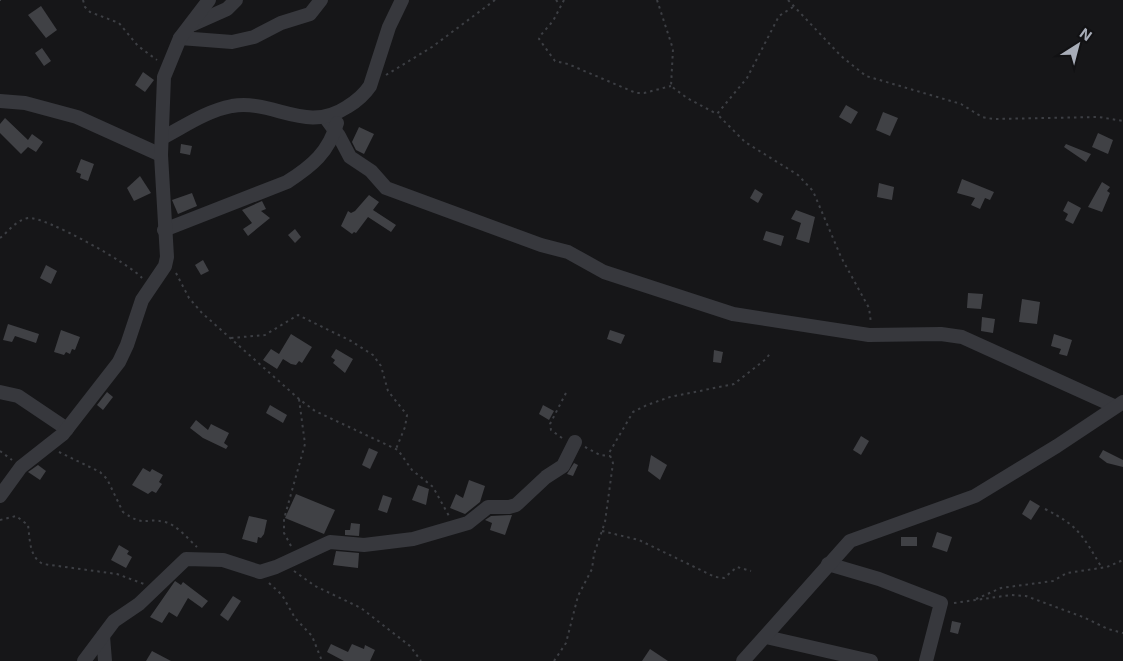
<svg xmlns="http://www.w3.org/2000/svg" width="1123" height="661" viewBox="0 0 1123 661" font-family="Inter,sans-serif">
<rect width="100%" height="100%" fill="#161618"/>
<!-- building -->
<g fill="#404145">
<path d="M41 6 57 30 46 38 28 15Z"/>
<path d="M42 48 51 61 44 66 35 53Z"/>
<path d="M143 72 154 80 145 92 135 85Z"/>
<path d="M846 105 858 112 851 124 839 117Z"/>
<path d="M883 112 898 118 890 136 876 130Z"/>
<path d="M5 118 28 140 32 134 43 142 36 152 28 147 21 154 0 133V124Z"/>
<path d="M359 127 374 134 364 154 356 150 352 142Z"/>
<path d="M1098 133 1113 140 1108 154 1092 147Z"/>
<path d="M181 144 192 146 190 155 180 153Z"/>
<path d="M1066 144 1091 154 1086 162 1064 147Z"/>
<path d="M81 159 94 164 88 181 80 178 81 174 76 172Z"/>
<path d="M140 176 151 193 134 201 127 188Z"/>
<path d="M962 179 994 192 990 200 985 198 980 209 971 205 975 198 957 193Z"/>
<path d="M1102 182 1110 187 1107 191 1110 193 1102 212 1088 207Z"/>
<path d="M879 183 894 187 892 200 877 197Z"/>
<path d="M755 189 763 194 758 203 750 198Z"/>
<path d="M192 193 197 206 178 214 172 200Z"/>
<path d="M369 195 379 202 373 210 396 225 391 232 368 217 356 233 354 232 352 234 341 226 348 211 351 213 355 211Z"/>
<path d="M262 201 266 209 261 211 270 218 248 236 243 229 252 223 242 210Z"/>
<path d="M1068 201 1081 208 1073 224 1065 220 1068 214 1063 211Z"/>
<path d="M796 210 815 217 809 243 796 239 801 223 791 219Z"/>
<path d="M295 229 301 237 295 243 288 235Z"/>
<path d="M766 231 784 236 781 246 763 240Z"/>
<path d="M203 260 209 271 201 275 195 265Z"/>
<path d="M46 265 57 271 51 284 40 278Z"/>
<path d="M968 293 983 294 981 309 967 308Z"/>
<path d="M1022 299 1040 302 1037 324 1019 322Z"/>
<path d="M982 317 995 319 993 333 981 331Z"/>
<path d="M8 324 39 334 36 343 15 336 12 342 3 340Z"/>
<path d="M61 330 80 337 75 350 72 349 70 354 66 352 64 355 54 352Z"/>
<path d="M610 330 625 335 621 344 607 339Z"/>
<path d="M291 334 312 347 302 363 299 361 296 365 291 364 283 359 277 369 263 360 271 349 279 354Z"/>
<path d="M1054 334 1072 340 1067 356 1059 354 1061 349 1051 346Z"/>
<path d="M336 349 353 359 345 373 333 363 335 360 331 357Z"/>
<path d="M714 350 723 352 721 363 713 362Z"/>
<path d="M107 392 113 397 103 410 97 405Z"/>
<path d="M270 405 287 415 283 423 266 413Z"/>
<path d="M543 405 554 411 549 420 539 414Z"/>
<path d="M196 420 208 430 211 424 229 433 224 443 228 446 226 449 203 438 190 428Z"/>
<path d="M861 436 869 441 861 455 853 450Z"/>
<path d="M369 448 378 452 370 469 362 465Z"/>
<path d="M1103 450 1123 460V467L1107 463 1099 457Z"/>
<path d="M651 455 667 465 660 480 648 471Z"/>
<path d="M574 463 578 465 573 476 567 474Z"/>
<path d="M38 465 46 471 40 480 28 472Z"/>
<path d="M143 468 150 472 152 469 163 475 159 482 162 484 156 493 152 491 148 494 132 485Z"/>
<path d="M469 480 485 486 480 502 465 514 450 508 456 494 463 498Z"/>
<path d="M418 485 429 489 426 505 412 500Z"/>
<path d="M296 494 335 510 324 534 285 518Z"/>
<path d="M383 495 392 498 387 513 378 510Z"/>
<path d="M1030 500 1040 506 1031 520 1022 514Z"/>
<path d="M512 515 505 535 490 530 492 523 485 520 491 516Z"/>
<path d="M249 516 267 520 264 534 261 538 258 537 257 543 242 539Z"/>
<path d="M351 523 360 524 359 536 345 535V530H350Z"/>
<path d="M937 532 952 537 947 552 932 547Z"/>
<rect x="901" y="537" width="16" height="9"/>
<path d="M119 545 129 551 127 554 132 557 126 568 111 560Z"/>
<path d="M336 551 359 553 358 568 333 565Z"/>
<path d="M175 581 181 585 183 582 208 601 202 608 188 598 177 617 169 612 162 623 150 617Z"/>
<path d="M233 596 241 601 228 621 220 615Z"/>
<path d="M952 621 961 623 958 634 950 632Z"/>
<path d="M331 644 348 652 352 644 364 649 365 645 375 650 370 661H344L327 652Z"/>
<path d="M650 649 668 661H642Z"/>
<path d="M152 651 171 661H146Z"/>
</g>
<g fill="none" stroke-linecap="round" stroke-linejoin="round">
<!-- path -->
<g stroke="#3d3f44" stroke-width="2" stroke-dasharray="2.5 4" stroke-linecap="butt">
<path d="M0 0H1"/>
<path d="M83 0 85 7 90 12 119 23 138 46 157 60"/>
<path d="M556 0 560 5"/>
<path d="M564 0 553 21 540 36 539 39 555 61 568 64 636 93H644L671 86"/>
<path d="M657 0 673 49 671 86 687 98 717 114"/>
<path d="M788 0 841 56 866 76 961 104 982 117 993 119 1099 117 1123 121"/>
<path d="M793 7 779 16 747 78 717 114 745 142 798 175 813 191 841 257 869 308 871 323"/>
<path d="M386 75 432 47 495 0"/>
<path d="M0 238C9 231 15 221 28 218 45 216 130 264 142 278"/>
<path d="M176 273 189 298 202 313 299 399 315 411 398 450 412 470 433 487 449 516"/>
<path d="M231 338 265 335 298 315 351 341 373 355 381 366 388 391 407 415 405 427 396 449"/>
<path d="M562 438 551 430 550 424 567 391"/>
<path d="M585 447 600 455 610 456"/>
<path d="M0 451 12 460"/>
<path d="M59 452 100 472 107 479 123 512C146 528 144 517 165 522 177 525 188 539 197 547"/>
<path d="M1045 509C1080 527 1082 535 1102 568"/>
<path d="M0 520 16 516 28 525C30 539 29 557 43 564L117 574 144 584"/>
<path d="M602 531 639 540 715 577 724 578 737 567 751 571"/>
<path d="M291 546 284 533V519L305 444 299 399"/>
<path d="M294 571 315 586 361 608 410 646 421 661"/>
<path d="M269 583 282 595 295 618 312 636 322 661"/>
<path d="M976 599 1001 588 1053 581 1067 573 1107 567 1123 560"/>
<path d="M954 603 1011 595 1026 596 1083 617 1108 629 1123 633"/>
<path d="M554 661 566 643 578 596 592 569 594 554 605 522 613 463 609 453 633 412 647 405 670 397 734 384 766 359 771 352"/>
</g>
<!-- minor -->
<g stroke="#37383d" stroke-width="14">
<path d="M191 25 227 9 236 0"/>
<path d="M180 38 232 42 254 37 281 23 310 14 321 0"/>
<path d="M0 101 25 103 77 117 161 155"/>
<path d="M325 117 339 136 350 157 371 171 386 188 541 245 568 252 604 272 733 314 869 335 941 334 962 337 1114 406"/>
<path d="M162 138C185 126 206 111 232 106 274 99 306 134 347 107 357 101 364 95 370 86L389 27 402 0"/>
<path d="M164 230 287 182C312 166 329 152 337 123"/>
<path d="M0 392 18 396 67 429"/>
<path d="M0 496 21 467 63 434 119 362 127 345 142 300 165 266 167 257 161 155 164 77 180 38 209 0"/>
<path d="M828 564 879 579 941 603 926 661"/>
<path d="M103 636 105 661"/>
<path d="M766 637 871 661"/>
<path d="M84 661 114 621 139 604 186 559 223 560 260 572 276 567 330 542 364 545 413 539 468 523 488 507H509L516 505 546 477 563 466 575 442"/>
<path d="M743 661 850 541 975 496 1057 446 1123 402"/>
</g>
</g>
<!-- north arrow -->
<g transform="translate(1078 45) rotate(36)" stroke="#111113" stroke-width="4" paint-order="stroke">
<path d="M0-4L9 19L0 12L-9 19Z" fill="#a8adb8"/>
<text y="-8" font-size="14" font-weight="bold" text-anchor="middle" fill="#a8adb8">N</text>
</g>
</svg>
